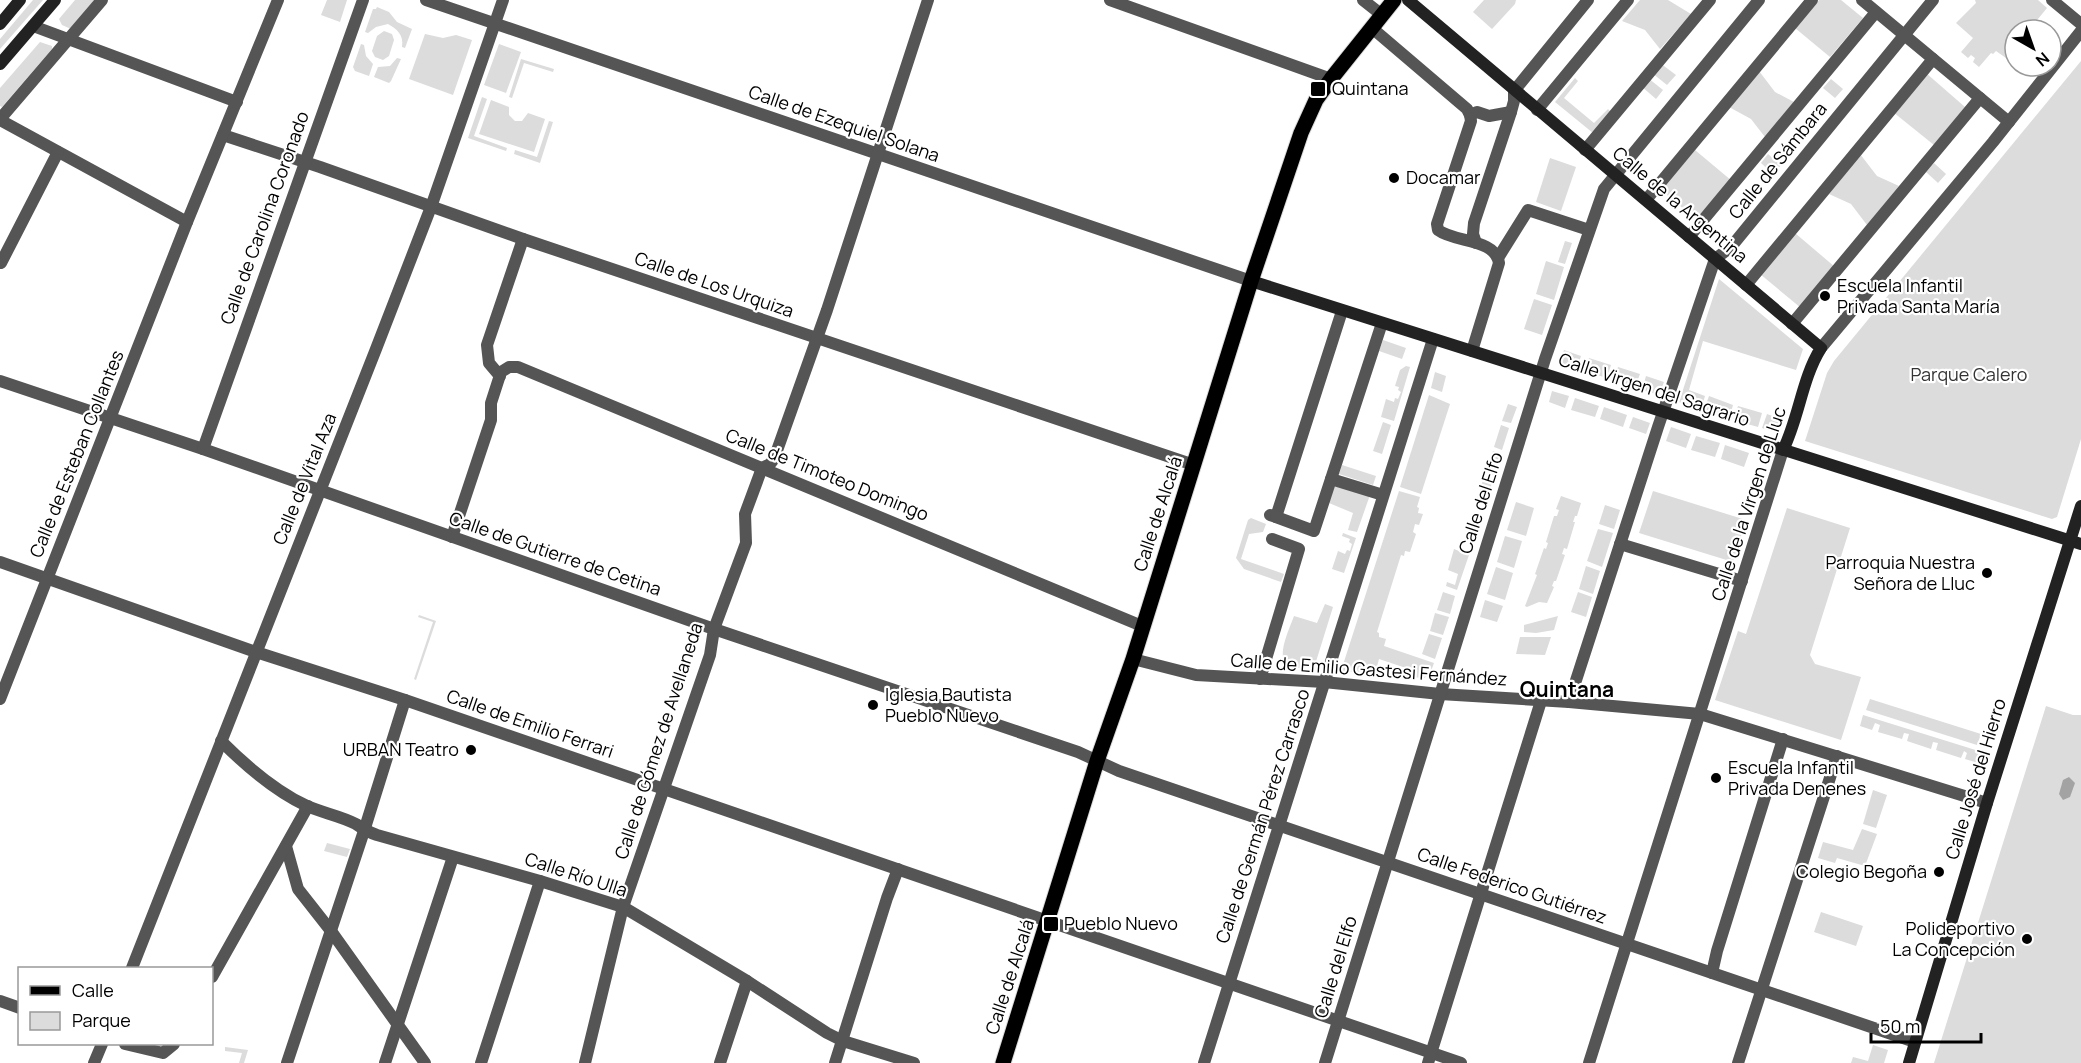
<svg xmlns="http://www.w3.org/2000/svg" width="2081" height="1063" viewBox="0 0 2081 1063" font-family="Manrope,sans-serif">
<rect width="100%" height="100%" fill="#fff"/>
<!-- green -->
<g fill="#dcdcdc">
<path d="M33 0H43L0 49V39Z"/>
<path d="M75 0H95L71 29 62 25 59 19Z"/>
<path d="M327 0H347L340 22 321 15Z"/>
<path d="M1484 0H1516L1515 4 1492 29 1473 12Z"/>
<path d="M1640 0H1668L1691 14 1660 49 1645 30 1622 21Z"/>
<path d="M1819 0H1841L1863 18 1830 57 1795 28Z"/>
<path d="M1975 0H2038L2047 8 2029 30H2015V47L2006 58 1996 51 1993 54 1991 53 1979 67 1973 62 1975 58 1971 55 1968 58 1961 52 1973 38 1956 23 1976 3Z"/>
<path d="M377 7 389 12 397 22 412 29 405 48 402 47C404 35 397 29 388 24L376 27 368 33 365 32 373 9H376Z"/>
<path d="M384 31 392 34 394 40 389 56 383 60 375 57 372 51 377 36Z"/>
<path d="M425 34 443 38 456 35 472 40 453 95 409 79Z"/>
<path d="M40 42 52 46V49L2 107 0 106V88Z"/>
<path d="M361 44 364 45 366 56 373 64 369 76 355 71 353 67Z"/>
<path d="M499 44 521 52 506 93 484 85Z"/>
<path d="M397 58 401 59 391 81 389 83 374 77 378 67 390 66Z"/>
<path d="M521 59 554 69 553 72 524 63 512 98 509 97Z"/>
<path d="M2081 61V439L2057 517 2052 519 1805 441 1827 373 1834 361Z"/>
<path d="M1660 63 1676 75 1667 85 1652 73Z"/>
<path d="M1759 71 1775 92 1794 102 1765 137 1751 119 1729 107Z"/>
<path d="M1926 73 1965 107 1934 145 1893 112Z"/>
<path d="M1575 78 1578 81 1564 98 1594 123 1608 109 1611 112 1593 133 1555 102Z"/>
<path d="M1648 78 1663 90 1656 99 1641 86Z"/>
<path d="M1831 79 1843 89 1835 98 1823 88Z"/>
<path d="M482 97 487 99 474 136 507 148 506 151 468 138Z"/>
<path d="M491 100 509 107V115L515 121H522L528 113 545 119 534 152 479 134Z"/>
<path d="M549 121 553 122 540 163 514 154 515 150 537 157Z"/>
<path d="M1695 150 1732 181 1698 221 1661 190Z"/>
<path d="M1768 154 1781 165 1773 174 1761 163Z"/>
<path d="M1860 154 1877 176 1899 186 1867 225 1851 204 1829 194Z"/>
<path d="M1550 158 1576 167 1561 211 1536 202Z"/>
<path d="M1934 163 1946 174 1938 183 1926 172Z"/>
<path d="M1795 233 1835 267 1801 308 1760 274Z"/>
<path d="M1565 241 1572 243 1565 264 1558 262Z"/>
<path d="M1546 261 1564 267 1554 300 1536 294Z"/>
<path d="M1719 279 1803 349 1796 370 1703 341 1689 390 1705 396 1701 409 1679 402Z"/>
<path d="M1534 299 1552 305 1542 335 1524 329Z"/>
<path d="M1383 340 1406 348 1402 359 1379 351Z"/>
<path d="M1564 350 1581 356 1577 369 1560 363Z"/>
<path d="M1589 358 1611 365 1607 378 1584 371Z"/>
<path d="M1406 366 1410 367 1394 421 1381 417 1386 399 1394 402 1395 398 1398 399 1401 392 1398 390 1399 387 1395 386 1400 370Z"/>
<path d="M1618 367 1640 374 1635 387 1613 380Z"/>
<path d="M1435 372 1446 376 1442 392 1431 388Z"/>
<path d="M1646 376 1664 382 1659 395 1642 390Z"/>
<path d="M1552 391 1569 396 1565 408 1549 402Z"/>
<path d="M1429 395 1450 404 1421 494 1400 487Z"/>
<path d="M1709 396 1733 405 1729 419 1704 410Z"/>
<path d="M1575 398 1599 406 1595 417 1571 410Z"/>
<path d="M1508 404 1517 407 1511 423 1502 421Z"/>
<path d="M1738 406 1762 413 1758 427 1733 420Z"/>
<path d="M1604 407 1627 415 1623 427 1600 419Z"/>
<path d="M1767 414 1781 419 1776 433 1762 428Z"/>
<path d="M1633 417 1650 423 1646 434 1629 428Z"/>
<path d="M1383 422 1391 425 1382 454 1373 451Z"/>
<path d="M1501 425 1509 428 1502 450 1494 447Z"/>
<path d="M1671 427 1691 434 1686 448 1666 441Z"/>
<path d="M1696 436 1720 443 1715 457 1691 450Z"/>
<path d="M1725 445 1749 453 1744 467 1721 459Z"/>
<path d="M1493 451 1501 454 1494 476 1486 473Z"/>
<path d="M1342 465 1376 476 1373 485 1339 474Z"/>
<path d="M1484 477 1493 480 1485 505 1476 502Z"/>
<path d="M1335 484 1370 495 1357 532 1348 530 1353 513 1329 503Z"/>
<path d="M1399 491 1420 497 1417 507 1419 508 1418 513 1423 514 1419 525 1415 524 1413 532 1416 534 1410 552 1405 551 1404 556 1401 555 1377 632 1379 633V637L1386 639 1384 646 1434 663 1430 674 1424 678 1411 677 1406 668 1379 659 1375 674 1341 671Z"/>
<path d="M1653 491 1746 520 1733 562 1639 533Z"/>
<path d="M1561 496 1581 503 1577 516H1575L1573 522H1575L1567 549 1564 548 1562 554 1565 555 1556 581H1554L1552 586 1554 587 1547 603 1539 602 1527 607 1525 606 1537 575 1535 574 1544 548 1546 549 1548 543 1546 542 1554 516H1557L1559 510 1556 509Z"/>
<path d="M1516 502 1534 508 1526 536 1507 530Z"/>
<path d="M1605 505 1620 510 1614 529 1599 524Z"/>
<path d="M1787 508 1850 528 1810 655 1815 664 1861 677 1841 740 1715 700 1738 631 1746 634Z"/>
<path d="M1251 518 1266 524 1263 532 1249 534 1241 559 1284 574 1281 582 1244 569 1236 558 1248 520Z"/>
<path d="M1598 529 1613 533 1602 567 1587 561Z"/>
<path d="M1343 533 1356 538 1344 573 1332 569 1338 551 1345 554 1347 550 1350 551 1352 544 1349 542 1350 539 1342 536Z"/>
<path d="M1505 536 1522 541 1514 568 1497 562Z"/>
<path d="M1454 549 1469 555 1457 590 1446 586 1447 582 1455 585 1458 574 1448 570Z"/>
<path d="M1586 566 1600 571 1593 594 1579 589Z"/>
<path d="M1496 567 1513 573 1505 600 1487 594Z"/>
<path d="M1443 592 1455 596 1450 614 1437 610Z"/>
<path d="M1578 592 1592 597 1586 617 1571 612Z"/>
<path d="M1485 600 1503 606 1497 622 1480 617Z"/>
<path d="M1325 604 1333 607 1314 668C1307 668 1296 669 1290 666 1274 660 1289 630 1294 616L1317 623Z"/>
<path d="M1435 613 1449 617 1443 635 1430 631Z"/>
<path d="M419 615 436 621 416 680 414 679 433 622 418 617Z"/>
<path d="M1558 616 1554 630 1536 633 1524 632V625Z"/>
<path d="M1429 634 1442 638 1435 659 1422 654Z"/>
<path d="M1520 637H1551L1545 655 1516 654Z"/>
<path d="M1870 699 1981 734 1977 745 1866 710Z"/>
<path d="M2046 706 2073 715H2081V1063H1934Z"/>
<path d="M1863 715 1982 752 1978 763 1965 759 1967 753 1964 751 1961 758 1936 750 1938 743 1933 742 1931 749 1907 741 1909 734 1904 733 1902 739 1878 732 1880 725 1875 723 1872 730 1860 726Z"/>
<path d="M1873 790 1887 795 1876 828 1863 824Z"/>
<path d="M1862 829 1877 834 1865 866 1837 858 1835 863 1818 858 1823 842 1853 850Z"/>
<path d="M327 843 350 849 347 857 324 851Z"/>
<path d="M1821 912 1863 926 1856 946 1814 932Z"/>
<path d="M1873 1045 1888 1050 1884 1063H1851L1853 1057 1868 1061Z"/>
<path d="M225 1047 248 1050 244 1063H239L242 1053 225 1051Z"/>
</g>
<!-- water -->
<path fill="#a3a3a3" d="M2069 777 2075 783 2070 797 2063 800 2059 794 2063 780Z"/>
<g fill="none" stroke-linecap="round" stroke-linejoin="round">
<!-- primary casing -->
<g stroke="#dbdbdb" stroke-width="17">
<path id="primary" d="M1003 1063 1097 761 1133 659 1198 451 1251 281 1301 133 1316 100 1331 79 1394 0"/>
</g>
<!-- street -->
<g stroke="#555" stroke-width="12">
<path d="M426 0 1251 281"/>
<path d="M1110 0 1331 79"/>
<path d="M1363 0 1382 15"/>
<path d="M1862 0 2009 122"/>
<path d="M2052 0 2081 24"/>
<path d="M33 26 237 102"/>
<path d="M1372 28 1467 109 1470 115 1471 121 1437 224 1438 230C1455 243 1495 238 1499 263L1472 351"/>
<path d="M1537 110 1628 0"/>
<path d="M1470 115 1477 112 1489 116 1511 112"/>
<path d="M0 119 102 0"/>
<path d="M0 120 187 222"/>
<path d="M223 135 320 167 523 239 1194 465"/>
<path d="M1585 150 1710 0"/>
<path d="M1646 200 1812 0"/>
<path d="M1689 237 1876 12"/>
<path d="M1476 243 1473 234 1474 223 1511 112 1514 101V91L1588 0"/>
<path d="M1498 258 1528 210 1589 230"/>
<path d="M1 263 58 152"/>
<path d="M1746 285 1933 59"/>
<path d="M1792 324 1980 98"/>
<path d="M1821 348 1993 142 2081 31"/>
<path d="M500 376 489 363 487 345 523 239"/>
<path d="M0 381 203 449 714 629 1078 752 1119 771 1915 1042"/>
<path d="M203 449 363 0"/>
<path d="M1331 479 1383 495"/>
<path d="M1270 515 1276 517 1342 311"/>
<path d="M1276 517 1314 531 1382 323"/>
<path d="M452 537 491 420V403L501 372 509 367H518L1142 626"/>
<path d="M1620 544 1742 581"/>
<path d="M0 562 256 652 405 700 1461 1063"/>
<path d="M1133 659 1196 675 1324 682 1440 694 1569 702 1700 714 1987 803"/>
<path d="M1260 679 1299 549 1272 539"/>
<path d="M0 699 187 222 278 0"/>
<path d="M1569 702 1658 427 1715 259 1731 247 1933 0"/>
<path d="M221 741C246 766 275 791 307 806 323 813 341 816 356 824 363 829 368 832 377 835L540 881 623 907 747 981 827 1033 843 1041 914 1063"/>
<path d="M286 846 298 889 331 931 425 1063"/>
<path d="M132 968 376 349 431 207 503 0"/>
<path d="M1712 973 1717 951 1783 739"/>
<path d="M212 977 308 806"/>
<path d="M0 1001 20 1008"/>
<path d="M125 1044 163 1053 174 1044"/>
<path d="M94 1063 102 1044"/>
<path d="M287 1063 364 831 405 700"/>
<path d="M385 1063 453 857"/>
<path d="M481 1063 540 881"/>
<path d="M585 1063 623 907 710 655 714 629 746 543 745 514 762 468 770 464 774 459 827 310 928 0"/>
<path d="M720 1063 747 981"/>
<path d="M835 1063 887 898 898 869"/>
<path d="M1204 1063 1433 339"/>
<path d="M1325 1063 1545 359 1604 189 1759 0"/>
<path d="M1428 1063 1541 701"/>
<path d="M1589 1063 1783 450"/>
<path d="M1738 1063 1837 756"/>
</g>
<!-- secondary -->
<g stroke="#222" stroke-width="12">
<path d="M1408 0 1821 348C1802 378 1799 418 1783 450"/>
<path d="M0 24 20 0"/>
<path d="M0 64 55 0"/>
<path d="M1251 281 2081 544"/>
<path d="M1909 1063 1987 803 2081 506"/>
</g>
<!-- primary -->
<use href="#primary" stroke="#000" stroke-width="15"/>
</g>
<!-- markers -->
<g fill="#000" stroke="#fff" stroke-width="2">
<rect x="1310" y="81" width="16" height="16" rx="3"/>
<circle cx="1394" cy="178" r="6"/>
<circle cx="1825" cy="296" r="6"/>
<circle cx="1987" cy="573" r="6"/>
<circle cx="873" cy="705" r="6"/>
<circle cx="471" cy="750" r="6"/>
<circle cx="1716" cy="778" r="6"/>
<circle cx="1939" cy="872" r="6"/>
<rect x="1043" y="916" width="16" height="16" rx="3"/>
<circle cx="2027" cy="939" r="6"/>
</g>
<g text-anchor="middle" stroke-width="4.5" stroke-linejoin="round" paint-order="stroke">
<!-- poi labels -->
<g font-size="18" fill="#000" stroke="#fff" text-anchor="start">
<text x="1332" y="95">Quintana</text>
<text x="1406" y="184">Docamar</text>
<text x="1837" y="292">Escuela Infantil<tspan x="1837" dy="21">Privada Santa María</tspan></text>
<text x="1975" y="569" text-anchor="end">Parroquia Nuestra<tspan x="1975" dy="21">Señora de Lluc</tspan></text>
<text x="885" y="701">Iglesia Bautista<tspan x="885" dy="21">Pueblo Nuevo</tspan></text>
<text x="459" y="756" text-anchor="end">URBAN Teatro</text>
<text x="1728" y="774">Escuela Infantil<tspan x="1728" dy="21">Privada Denenes</tspan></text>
<text x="1927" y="878" text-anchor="end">Colegio Begoña</text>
<text x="1064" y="930">Pueblo Nuevo</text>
<text x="2015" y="935" text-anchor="end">Polideportivo<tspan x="2015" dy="21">La Concepción</tspan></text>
</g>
<!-- street labels -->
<g font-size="18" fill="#000" stroke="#fff">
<text transform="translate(844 124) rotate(19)" y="6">Calle de Ezequiel Solana</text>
<text transform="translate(1778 161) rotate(-51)" y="6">Calle de Sámbara</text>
<text transform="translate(1680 205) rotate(40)" y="6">Calle de la Argentina</text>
<text transform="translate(265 218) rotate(-70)" y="6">Calle de Carolina Coronado</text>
<text transform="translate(714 285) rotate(19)" y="6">Calle de Los Urquiza</text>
<text transform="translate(1654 390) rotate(18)" y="6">Calle Virgen del Sagrario</text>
<text transform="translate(77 454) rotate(-68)" y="6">Calle de Esteban Collantes</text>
<text transform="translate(827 475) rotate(22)" y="6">Calle de Timoteo Domingo</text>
<text transform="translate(305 479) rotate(-68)" y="6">Calle de Vital Aza</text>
<text transform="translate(1481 503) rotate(-72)" y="6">Calle del Elfo</text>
<text transform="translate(1749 504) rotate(-72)" y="6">Calle de la Virgen de Lluc</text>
<text transform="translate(1158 514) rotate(-72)" y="6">Calle de Alcalá</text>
<text transform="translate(555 554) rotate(19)" y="6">Calle de Gutierre de Cetina</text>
<text transform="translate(1369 670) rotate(4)" y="6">Calle de Emilio Gastesi Fernández</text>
<text transform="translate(530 724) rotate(19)" y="6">Calle de Emilio Ferrari</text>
<text transform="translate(659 741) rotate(-72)" y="6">Calle de Gómez de Avellaneda</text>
<text transform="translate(1976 779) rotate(-73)" y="6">Calle José del Hierro</text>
<text transform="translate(1263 816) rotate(-72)" y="6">Calle de Germán Pérez Carrasco</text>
<text transform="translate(576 875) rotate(18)" y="6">Calle Río Ulla</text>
<text transform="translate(1512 886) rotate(19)" y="6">Calle Federico Gutiérrez</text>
<text transform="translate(1336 967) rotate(-73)" y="6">Calle del Elfo</text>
<text transform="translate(1010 977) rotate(-72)" y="6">Calle de Alcalá</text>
</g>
<!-- park labels -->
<g font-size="18" fill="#333" stroke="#fff">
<text x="1969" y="381">Parque Calero</text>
</g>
<!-- quarter labels -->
<g font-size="21" font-weight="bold" fill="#000" stroke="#fff">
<text x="1567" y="697">Quintana</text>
</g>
</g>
<!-- legend -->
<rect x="18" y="967" width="195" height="78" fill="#ffffff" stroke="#999999" stroke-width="1.5"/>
<rect x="30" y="986" width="30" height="9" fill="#000000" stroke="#999999" stroke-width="1.5"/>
<text x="72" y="997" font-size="18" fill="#000000">Calle</text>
<rect x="30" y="1012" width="30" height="18" fill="#dcdcdc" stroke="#999999" stroke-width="1.5"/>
<text x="72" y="1027" font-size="18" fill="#000000">Parque</text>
<!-- north arrow -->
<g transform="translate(2033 48) rotate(140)"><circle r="28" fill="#ffffff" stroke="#999999" stroke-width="1.5"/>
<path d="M0-4.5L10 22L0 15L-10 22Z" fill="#000000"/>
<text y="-9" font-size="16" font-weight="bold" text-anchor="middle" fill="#000000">N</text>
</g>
<!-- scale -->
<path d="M1871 1033v9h110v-9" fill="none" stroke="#000000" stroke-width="3"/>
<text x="1880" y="1033" font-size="18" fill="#000000" stroke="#ffffff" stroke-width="4.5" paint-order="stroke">50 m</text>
</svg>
